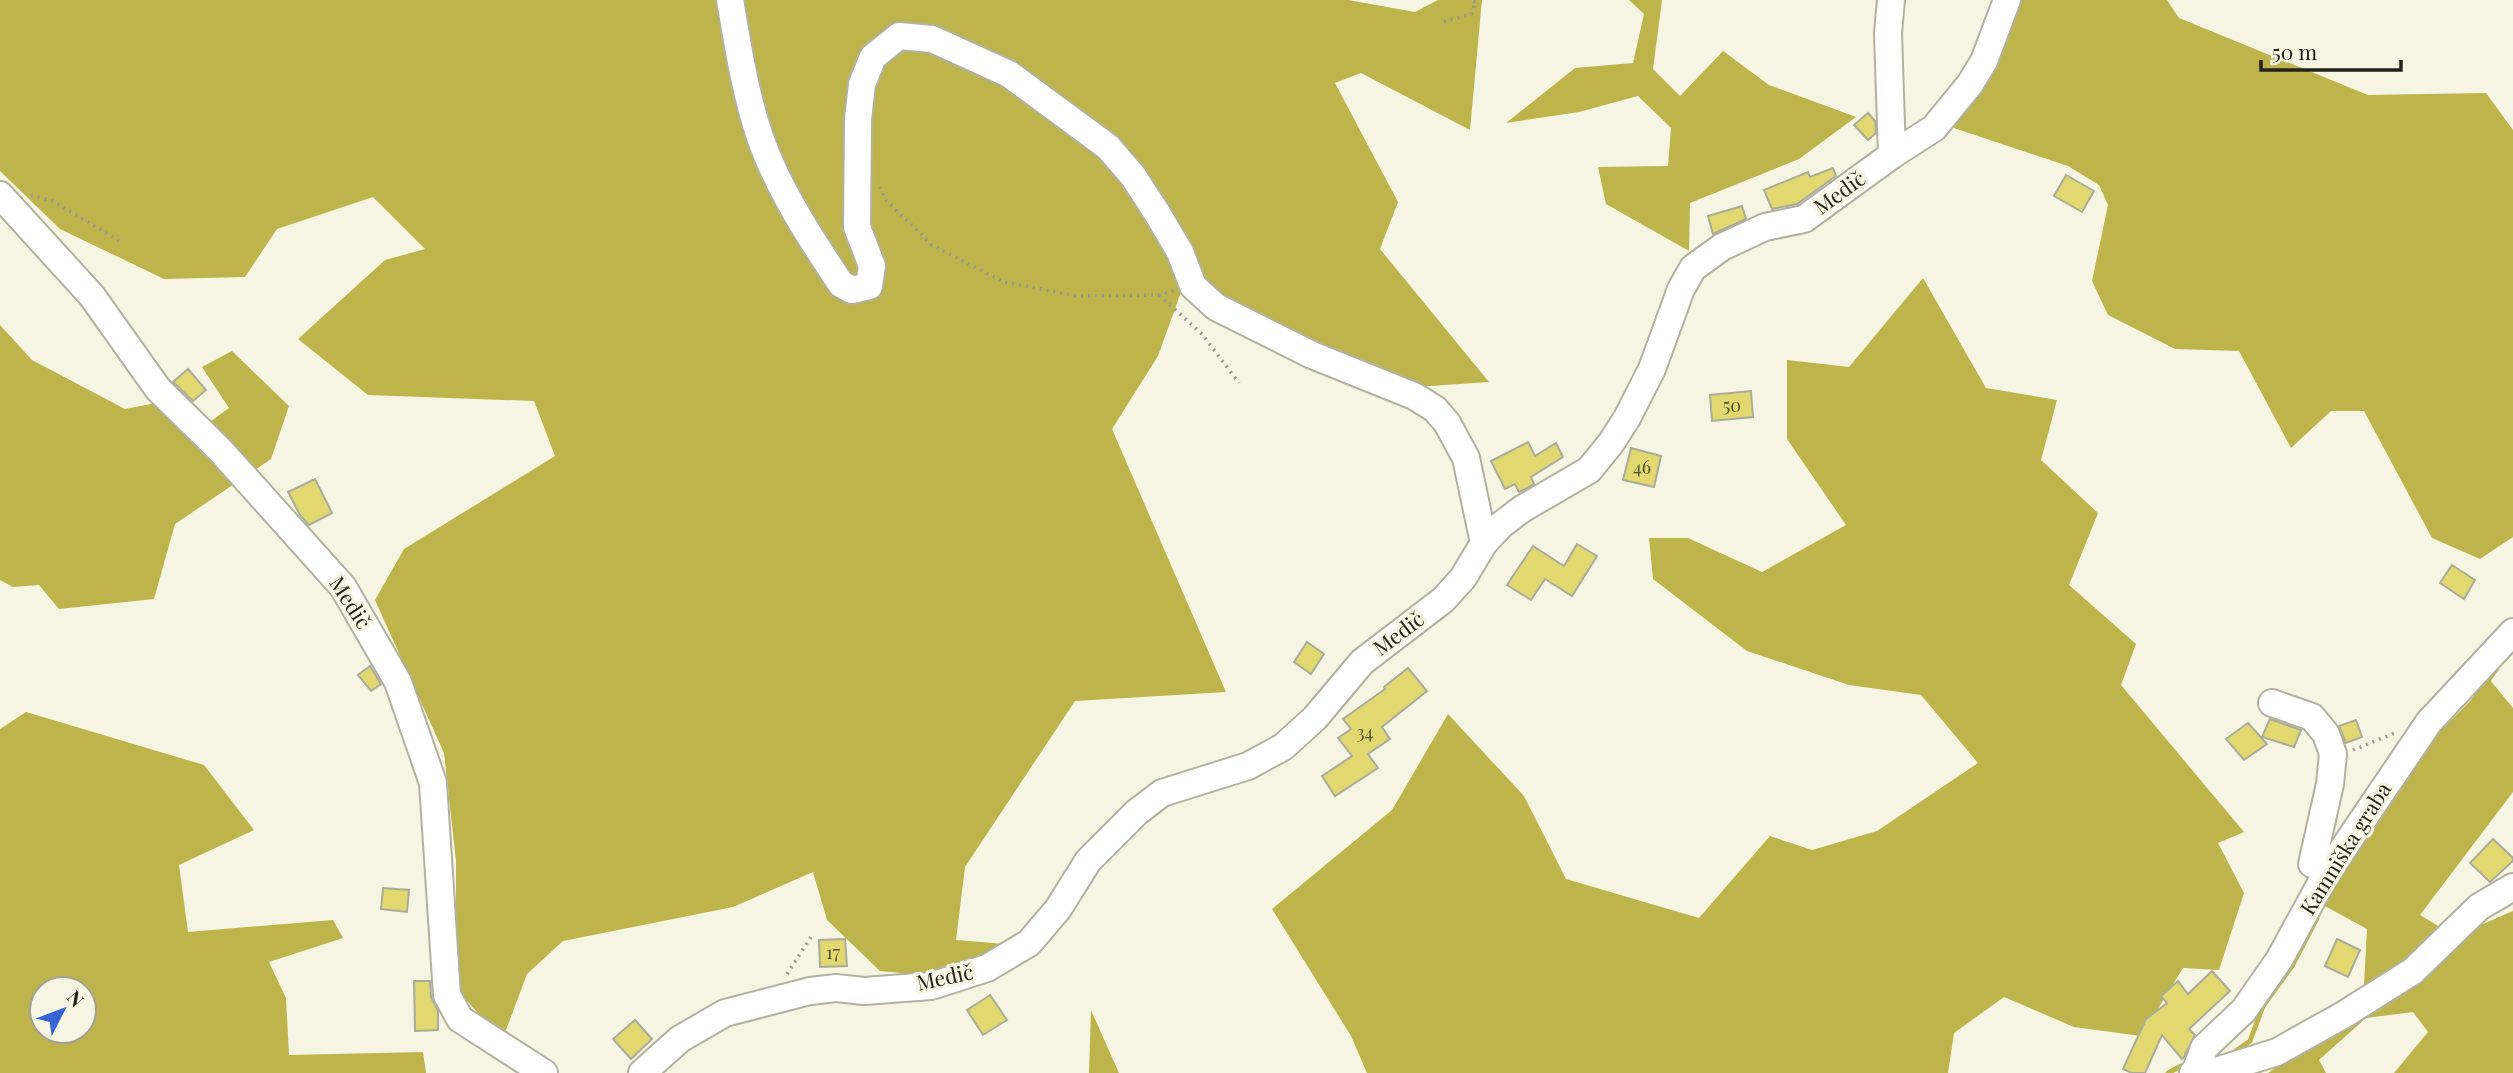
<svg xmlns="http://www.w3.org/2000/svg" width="2513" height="1073" viewBox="0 0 2513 1073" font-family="'Playfair Display',serif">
<rect width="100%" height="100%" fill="#f6f5e3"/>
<!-- forest -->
<g fill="#bdb44b" fill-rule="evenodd">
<path d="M0 0H1348L1415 12 1438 0H1482L1470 130 1361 73 1335 83 1398 202 1380 249 1489 382 1415 387 1185 281 1158 356 1112 429 1226 692 1075 701 965 867 956 940 1006 944 935 976 880 971 827 920 813 872 733 907 563 941 527 974 502 1041 456 988V861L444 753 375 600 404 549 555 456 534 401 368 395 298 339 385 260 425 249 373 197 277 229 245 277 164 279 60 229 0 171Z"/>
<path d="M1629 0H1662L1653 69 1680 96 1723 51 1769 85 1856 117 1799 159 1690 203 1689 251 1606 204 1598 167 1668 166 1671 128 1638 96 1579 112 1506 123 1575 68 1633 63 1644 14Z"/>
<path d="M2012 0H2167L2179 18 2368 95 2486 93 2513 130V537L2480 559 2432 538 2364 411H2331L2291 448 2239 351 2175 349 2108 315 2092 281 2108 205 2099 185 2068 166 1951 127Z"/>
<path d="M1923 278 1986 388 2057 400 2041 460 2098 513 2069 585 2136 644 2121 685 2244 832 2218 843 2244 893 2219 970 2183 968 2141 1036 2074 1027 2004 997 1954 1033 1948 1073H1367L1351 1036 1272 909 1392 810 1448 714 1524 796 1566 879 1699 918 1770 836 1812 850 1877 831 1978 763 1921 695 1849 685 1747 651 1653 579 1649 538H1688L1762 572 1846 525 1787 439V360L1849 367Z"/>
<path d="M0 325 32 360 125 409 161 402 190 436 229 408 202 367 232 351 289 406 271 459 175 524 154 599 59 609 39 585 13 587 0 580Z"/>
<path d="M2490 680 2513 708V792L2420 915 2455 936 2513 911V1073H2394L2428 1032 2413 1012 2366 1018 2319 1060 2326 1073H2268L2363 1003 2367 929 2323 905 2408 766Z"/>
<path d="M26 712 204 765 254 830 179 865 188 932 333 920 343 938 269 962 286 998 289 1055 423 1052 426 1073H0V729ZM42 989H84V1031H42Z"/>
<path d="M1091 1010 1119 1073H1089Z"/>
</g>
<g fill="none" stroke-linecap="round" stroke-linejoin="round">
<!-- stream -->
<g stroke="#bdb44b" stroke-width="5">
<path d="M701 0 706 29 698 52 711 77 713 146 732 163V188L725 228 736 263 764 268 787 287 823 342 814 359 824 372 862 371 910 396 920 424 951 452 977 482 996 494 1037 535 1094 555 1154 598"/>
<path d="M2334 884 2350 872 2368 864 2387 813 2406 789 2437 738 2472 703 2497 668"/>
<path d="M2230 1055 2250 1041 2263 1006 2292 966 2317 918"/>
<path d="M2168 1073 2181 1066H2188"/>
</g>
</g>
<!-- building -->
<g fill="#e1d870" stroke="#abab9a" stroke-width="2">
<path d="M1868 113 1875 121 1876 133 1868 140 1854 125Z"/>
<path d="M1833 168 1836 176 1797 204 1772 209 1764 190 1808 172 1810 177Z"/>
<path d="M2066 175 2094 191 2082 212 2054 196Z"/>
<path d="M1742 206 1746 219 1713 234 1708 216Z"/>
<path d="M188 369 206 390 193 401 173 382Z"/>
<path d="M1751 391 1753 417 1712 421 1710 395Z"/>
<path d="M1528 442 1535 456 1556 443 1563 457 1531 477 1534 484 1525 489 1519 492 1515 484 1505 489 1491 461Z"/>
<path d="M1631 448 1661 456 1654 487 1623 480Z"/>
<path d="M315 479 332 513 309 525 300 515 288 492Z"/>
<path d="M1577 544 1597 556 1572 596 1545 579 1531 600 1507 585 1533 546 1564 566Z"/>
<path d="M2452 565 2475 580 2464 599 2440 583Z"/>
<path d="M1307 642 1324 654 1311 674 1294 662Z"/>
<path d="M370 666 381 684 371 691 358 675Z"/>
<path d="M1408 668 1427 691 1382 727 1390 739 1368 754 1378 768 1335 796 1322 776 1352 756 1338 738 1351 729 1343 719 1385 689 1384 687Z"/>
<path d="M2270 719 2301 730 2294 747 2262 737Z"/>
<path d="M2356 720 2362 737 2346 743 2339 726Z"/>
<path d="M2248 723 2267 744 2244 760 2226 739Z"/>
<path d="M2493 839 2513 858V861L2490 882 2470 863Z"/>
<path d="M383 888 409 890 407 912 381 909Z"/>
<path d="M845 939 847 966 820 967 819 940Z"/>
<path d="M2337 939 2360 950 2348 977 2325 966Z"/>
<path d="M2212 971 2230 991 2189 1029 2195 1035 2184 1057 2182 1059 2162 1035 2145 1073H2132L2123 1069 2146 1019 2167 1003 2161 996 2178 981 2188 994Z"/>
<path d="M414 981H430L431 997 438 1011V1030L415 1031Z"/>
<path d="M990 995 1007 1020 983 1035 967 1010Z"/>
<path d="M635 1020 652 1039 631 1059 613 1039Z"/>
</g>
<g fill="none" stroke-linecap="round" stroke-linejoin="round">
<!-- minor casing -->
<g stroke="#b2b1a1" stroke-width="30">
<g id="minor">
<path d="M730 0C738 46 745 93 760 137 778 189 811 239 841 284L852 290 869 286 872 266 857 227 858 119 862 84 873 57 899 36 932 39 1009 74 1108 147 1133 176 1157 213 1180 252 1193 286 1216 307 1312 355 1414 396 1435 409 1447 423 1466 458 1484 543"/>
<path d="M1891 0 1888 33 1892 155"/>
<path d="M0 195 92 296 158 389 221 451 343 587 398 682 433 783 447 995 460 1019 544 1073"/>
<path d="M2272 703 2312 717 2326 734 2333 754 2330 784 2312 864 2329 869"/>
<path d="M642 1073 680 1039 725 1013 810 991 836 988 864 991 931 986 987 968 1029 943 1058 909 1088 861 1137 812 1162 793 1248 766 1283 747 1315 718 1362 662 1443 600 1463 578 1484 543 1501 525 1522 509 1589 470 1611 443 1627 418 1652 369 1681 289 1693 268 1722 247 1765 227 1804 219 1892 155 1934 128 1970 84 1984 61 2007 0"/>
<path d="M2193 1073 2196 1070 2204 1048 2244 1010 2279 960 2326 874 2429 722 2513 632"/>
<path d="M2210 1073 2277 1052 2345 1014 2413 971 2479 907 2513 887"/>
</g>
</g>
<!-- path -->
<g stroke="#98988b" stroke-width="3.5" stroke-dasharray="2 5" stroke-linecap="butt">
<path d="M1444 22 1471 14 1476 2 1471 0"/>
<path d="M880 187 885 199 932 245 1004 282 1077 296 1159 295 1174 291"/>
<path d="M31 195 53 201 121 242"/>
<path d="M1159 295 1202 334 1239 383"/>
<path d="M2353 750 2395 733"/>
<path d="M787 974 811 937"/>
</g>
<!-- minor -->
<use href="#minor" stroke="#fff" stroke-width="26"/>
</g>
<g text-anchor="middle" stroke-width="7" stroke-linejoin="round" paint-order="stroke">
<!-- number labels -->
<g font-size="18" fill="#525031">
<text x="1732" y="412">50</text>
<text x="1642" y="474">46</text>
<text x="1365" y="739">34</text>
<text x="833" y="959">17</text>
</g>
<!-- street labels -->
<g font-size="21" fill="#23231c" stroke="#f6f5e3">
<text transform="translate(1840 193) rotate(-36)" y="7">Medič</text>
<text transform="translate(350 603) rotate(57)" y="7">Medič</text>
<text transform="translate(1399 634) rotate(-37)" y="7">Medič</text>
<text transform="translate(2346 849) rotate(-58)" y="7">Kamniška graba</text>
<text transform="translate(945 978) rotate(-12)" y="7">Medič</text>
</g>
</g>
<!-- north arrow -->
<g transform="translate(63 1010) rotate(48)"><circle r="33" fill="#f6f5e3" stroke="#a2a193" stroke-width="2"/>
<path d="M0-5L12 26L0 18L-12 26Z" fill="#3865d5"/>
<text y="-10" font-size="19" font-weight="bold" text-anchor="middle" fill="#23231c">N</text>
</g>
<!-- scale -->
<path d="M2261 60v10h140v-10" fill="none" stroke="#23231c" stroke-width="3.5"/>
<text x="2272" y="60" font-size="21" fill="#23231c" stroke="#f6f5e3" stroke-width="5" paint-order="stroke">50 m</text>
</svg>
